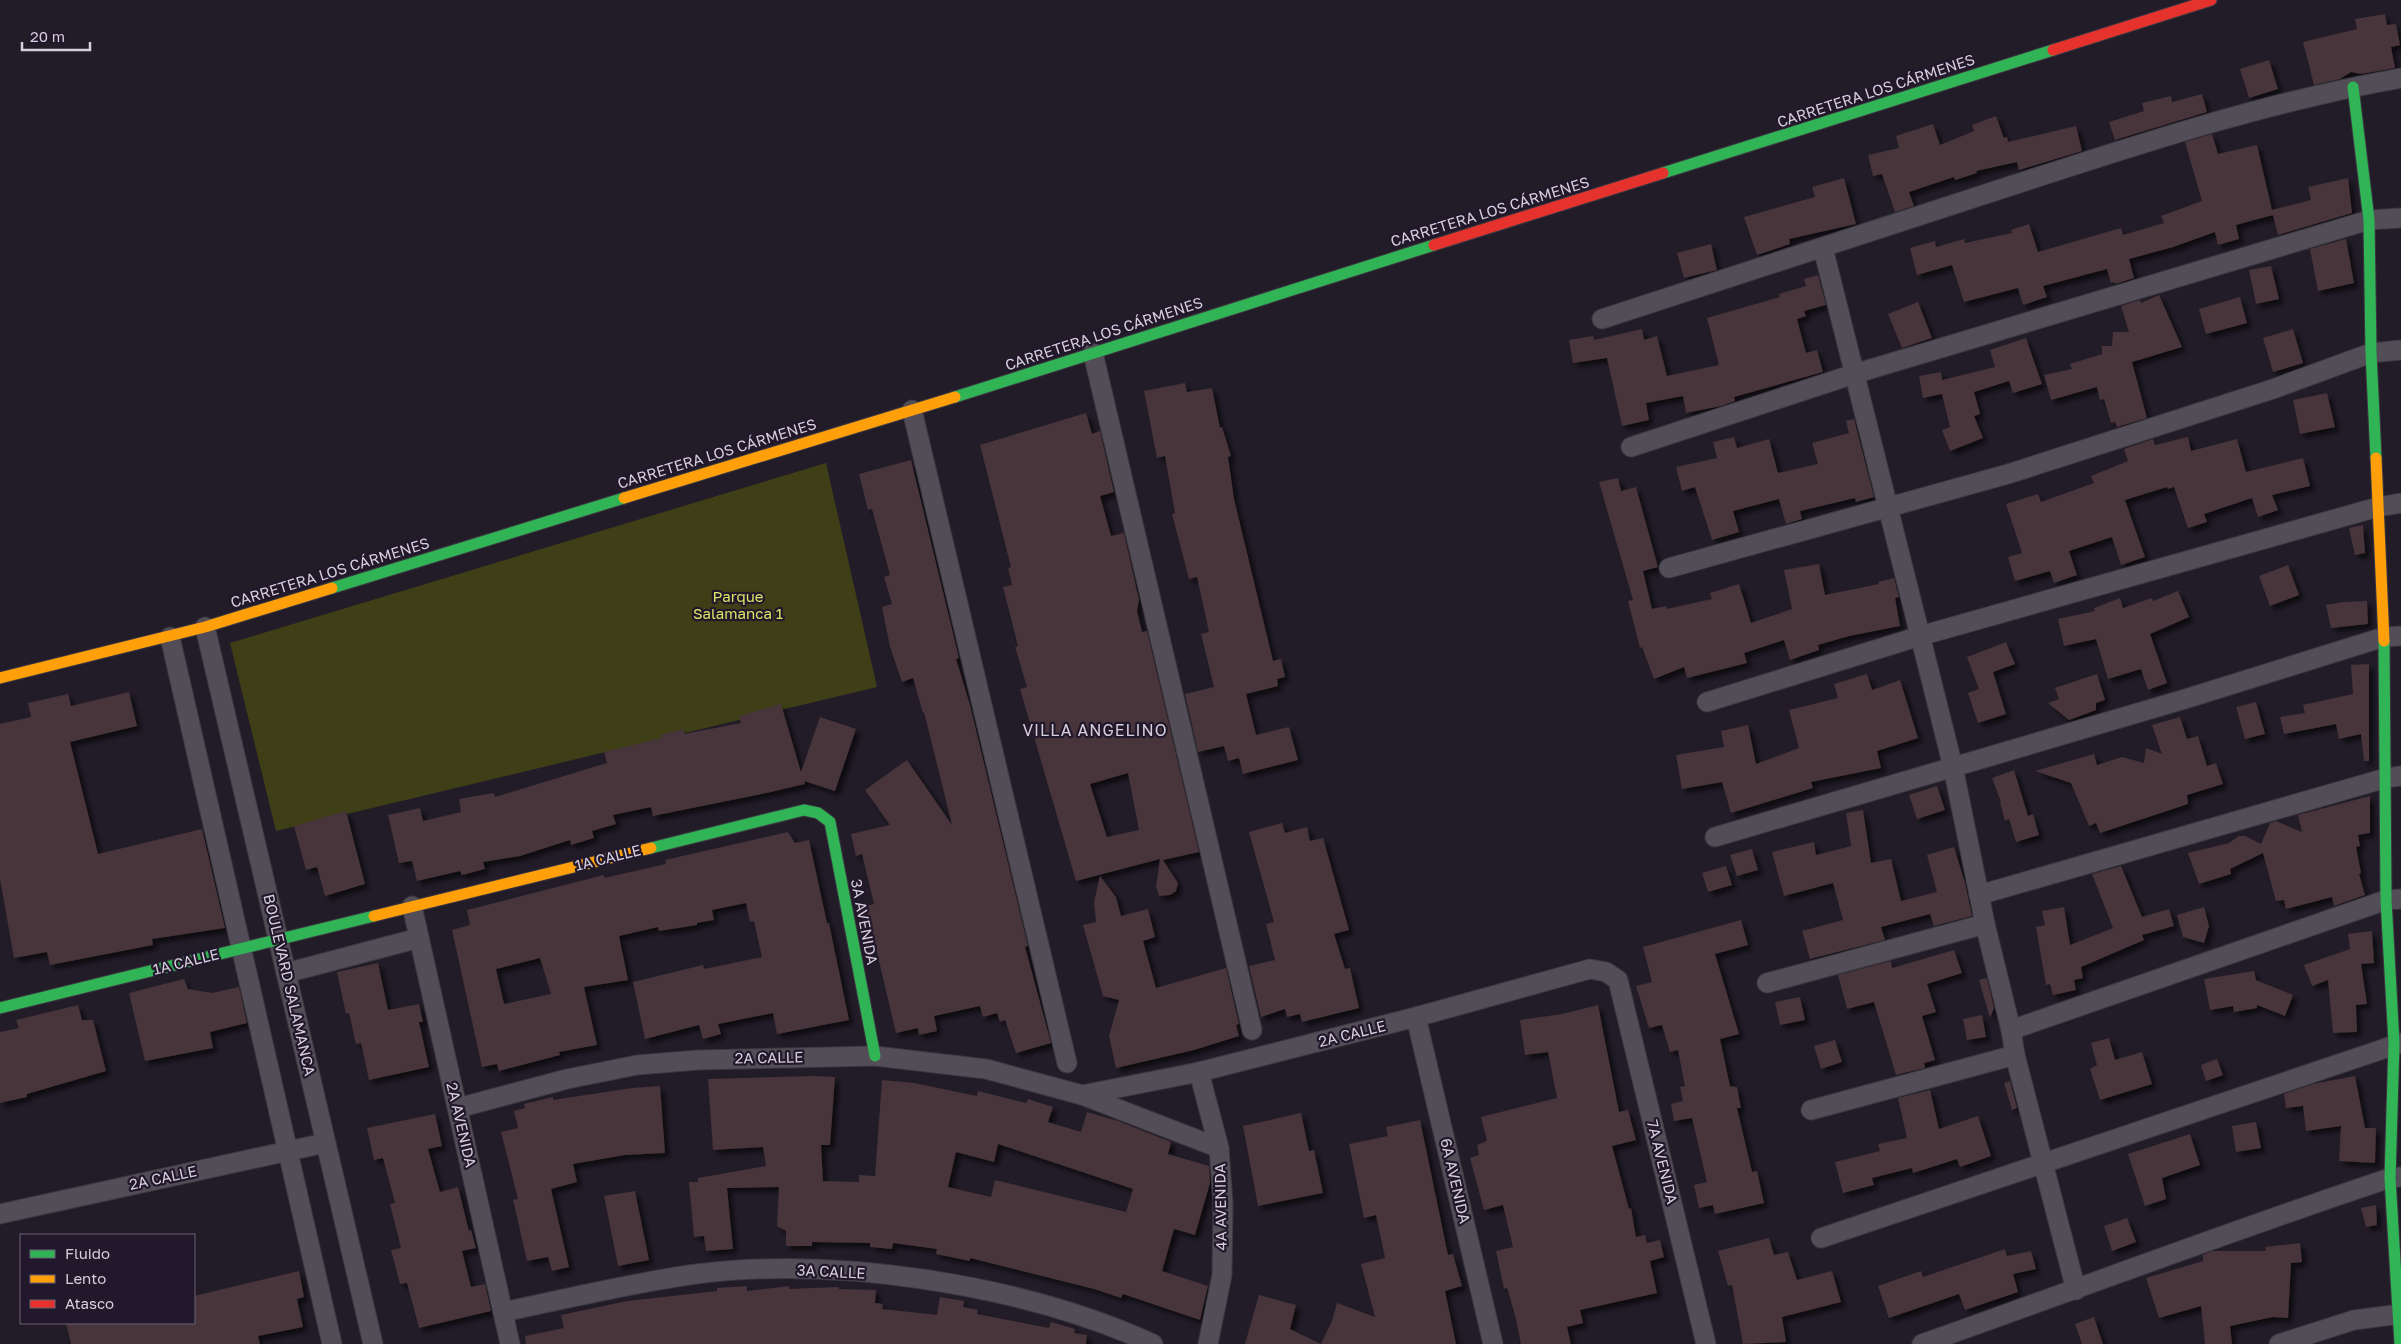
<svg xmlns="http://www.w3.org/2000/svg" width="2401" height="1344" viewBox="0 0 2401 1344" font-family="'Golos Text',sans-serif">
<defs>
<filter id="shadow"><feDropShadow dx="4.5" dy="4.5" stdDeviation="2.5" flood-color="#0009"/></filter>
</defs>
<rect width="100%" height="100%" fill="#221c28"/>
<!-- green -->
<path fill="#3e3f17" d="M826 463 877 687 276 831 230 643Z"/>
<!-- building -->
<g fill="#46343a" fill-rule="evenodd" filter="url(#shadow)">
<path d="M2385 14 2387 25 2396 24 2400 45 2391 47 2395 68 2361 74 2351 72 2340 79 2314 85 2303 42 2357 29 2355 19Z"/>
<path d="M2269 60 2278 89 2249 98 2240 69Z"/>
<path d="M2202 94 2207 112 2115 140 2109 122 2144 111 2142 103 2171 96 2172 102Z"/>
<path d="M1996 116 2004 138 2007 137 2008 142 2076 126 2082 151 2019 170 2017 162 1976 171 1977 173 1955 180 1954 177 1909 192 1914 206 1895 212 1882 174 1873 176 1868 155 1899 148 1896 136 1933 124 1940 145 1974 131 1972 125Z"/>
<path d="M2212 134 2218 154 2257 145 2272 210 2311 200 2308 187 2348 178 2352 213 2278 235 2272 211 2273 215 2236 225 2239 239 2218 245 2215 232 2173 247 2129 259 2134 278 2115 284V282L2111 283 2107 269 2043 286 2047 297 2023 305 2018 288 1964 302 1952 265 1917 275 1910 248 1935 241 1936 247 1964 239 1965 243 2012 233 2011 230 2029 224 2038 252 2121 228 2123 235 2164 223 2161 216 2202 201 2185 142Z"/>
<path d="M1844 178 1856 224 1789 239 1790 244 1757 255 1744 217 1815 197 1812 187Z"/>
<path d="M2346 239 2354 283 2318 291 2310 249Z"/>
<path d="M1711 244 1717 270 1684 278 1677 253Z"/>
<path d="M2271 266 2279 299 2256 304 2249 270Z"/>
<path d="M1818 275 1826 305 1804 311 1806 316 1797 319 1806 353 1817 350 1823 372 1734 397 1735 401 1721 406 1686 413 1683 396 1646 403 1649 420 1622 426 1607 358 1573 363 1569 340 1593 336 1594 340 1642 329 1644 340 1657 336 1667 376 1719 365 1707 318 1780 297 1779 294 1806 286 1804 279Z"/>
<path d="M2159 295 2182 347 2132 362 2147 418 2117 427 2115 422 2111 423 2104 399 2100 400 2097 387 2051 400 2044 375 2072 369 2070 364 2102 354V346H2112L2113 332H2129L2121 306 2140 300 2141 303Z"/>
<path d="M2240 297 2247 323 2206 334 2199 309Z"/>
<path d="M1918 302 1932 338 1902 348 1888 314Z"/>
<path d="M2293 329 2303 363 2273 372 2263 338Z"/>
<path d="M2026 338 2042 384 2013 393 2009 381 1974 392 1980 414 1974 416 1983 438 1950 451 1942 430 1950 427 1942 394 1923 398 1919 376 1941 372 1942 380 1995 367 1990 350Z"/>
<path d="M1185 383 1187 392 1212 388 1220 428 1222 427 1231 456 1228 457 1234 499 1273 661 1281 659 1285 677 1277 679 1278 686 1246 694 1256 735 1289 727 1298 760 1243 774 1239 758 1228 761 1224 746 1198 752 1185 694 1214 687 1201 634 1209 632 1197 577 1189 579 1172 514 1175 513 1165 456 1157 458 1144 391Z"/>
<path d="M2327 393 2335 427 2300 434 2293 400Z"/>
<path d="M1086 413 1092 434 1100 431 1114 492 1100 496 1111 536 1124 533 1139 600 1137 611 1142 632 1147 631 1199 852 1163 860 1178 883 1176 891 1170 895 1159 896 1156 887 1160 859 1076 881 1020 689 1027 687 1015 647 1018 646 1003 587 1012 585 1008 568 1011 567 980 445ZM1128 773 1139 830 1107 837 1090 784Z"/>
<path d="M1854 419 1874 497 1856 502 1855 498 1800 511 1802 519 1786 524 1779 499 1733 511 1739 532 1712 540 1695 487 1682 491 1676 467 1717 458 1713 442 1734 437 1737 448 1769 439 1778 473 1818 464 1812 443 1849 433 1846 421Z"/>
<path d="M2188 437 2191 451 2237 439 2246 472 2303 458 2310 486 2272 495 2278 510 2258 517 2252 498 2204 514 2207 522 2188 528 2174 487 2168 489 2167 487 2125 500 2145 557 2121 565 2112 537 2069 551 2077 575 2054 583 2050 571 2015 581 2008 557 2022 553 2006 504 2038 494 2041 502 2094 483 2091 476 2128 461 2124 449 2153 439 2155 445Z"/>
<path d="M911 460 959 658 956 659 970 705 1028 946 1025 947 1051 1043 1016 1053 1005 1020 1000 1022 997 1013 983 1017 980 1006 934 1016 937 1031 919 1035 918 1028 896 1033 866 906 874 904 862 854 856 856 851 834 890 825 865 790 907 760 952 825 924 712 923 713 913 678 902 682 890 647 882 607 892 604 884 577 890 575 872 509 868 510 859 474Z"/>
<path d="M1618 478 1621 491 1636 487 1658 567 1643 571 1652 609 1666 606 1667 609 1712 599 1710 593 1739 584 1751 623 1792 609 1784 570 1819 564 1825 595 1879 584 1878 582 1894 578 1899 597 1895 598 1900 626 1849 636 1818 645 1819 650 1790 660 1784 640 1744 653 1747 663 1687 678 1684 667 1654 679 1642 647 1640 648 1628 601 1633 600 1599 482Z"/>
<path d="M2363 525 2365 553 2355 555 2349 528Z"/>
<path d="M2288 565 2299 595 2270 606 2259 576Z"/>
<path d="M2178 591 2189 617 2150 634 2167 683 2148 690 2141 669 2108 679 2096 639 2064 646 2058 619 2095 611 2094 608 2120 598 2123 608 2152 598 2153 601Z"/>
<path d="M2367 601 2368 624 2331 628 2326 605 2343 602Z"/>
<path d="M2006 642 2015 664 1993 672 2006 714 1978 723 1968 693 1979 689 1967 657Z"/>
<path d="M2369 664V761H2364L2361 734 2339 739 2336 724 2284 734 2280 717 2305 713 2303 705 2353 694 2351 665Z"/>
<path d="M1867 674 1872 690 1900 680 1918 738 1877 751 1881 768 1811 782 1813 788 1731 813 1722 782 1682 789 1676 755 1724 747 1721 731 1748 725 1756 764 1799 748 1789 710 1838 698 1834 684Z"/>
<path d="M2097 674 2105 700 2096 703V710L2069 720 2048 703 2059 699 2055 688Z"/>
<path d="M129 692 137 726 70 742 98 854 202 829 225 928 152 939 153 945 50 965 47 952 14 958 0 879V724L31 717 28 703 68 694 71 706Z"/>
<path d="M2256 702 2265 734 2245 739 2236 707Z"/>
<path d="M781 704 801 772 820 717 856 729 835 791 804 781 805 784 771 792 653 816 651 807 613 815 616 824 592 831 594 838 571 845 570 840 520 856 483 862 485 869 462 875 460 871 417 881 412 861 399 863 388 815 420 808 423 821 461 812 459 799 494 793 495 797 607 763 604 752 662 738 661 735 683 729 684 734 741 723 739 716Z"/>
<path d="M2180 717 2187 739 2198 736 2207 766 2216 763 2223 784 2187 795 2188 804 2100 833 2096 823 2089 826 2071 783 2035 771 2094 754 2097 765 2122 757 2144 763 2146 748 2162 754 2152 725Z"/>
<path d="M2014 770 2028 816 2033 814 2039 835 2016 842 2009 819 2005 821 2000 802H2001L1992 778Z"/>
<path d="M1937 786 1945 810 1917 819 1909 795Z"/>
<path d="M2370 796V833L2358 835 2360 846 2356 847 2361 873 2359 874 2365 895 2334 906 2332 897 2286 909 2284 900 2276 901 2263 853 2230 869 2231 874 2199 884 2188 853 2229 843 2239 836H2245L2261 844 2270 823 2276 821 2302 832 2298 815Z"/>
<path d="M1863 810 1871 863 1891 859 1901 901 1937 892 1927 855 1954 847 1965 883 1972 916 1934 926 1930 914 1881 927 1885 940 1810 959 1802 931 1843 920 1833 883 1784 896 1772 852 1814 842 1816 855 1851 846 1846 813Z"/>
<path d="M346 811 365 884 325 896 317 867 306 870 294 826Z"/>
<path d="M1282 823 1285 833 1307 827 1310 841 1323 838 1349 930 1334 934 1345 969 1350 968 1359 1008 1302 1022 1300 1014 1287 1017 1285 1009 1261 1017 1249 966 1275 960 1266 924 1274 922 1249 832Z"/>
<path d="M788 832 795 843 809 840 827 923H829L849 1020 777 1034 773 1013 718 1024 721 1034 703 1039 699 1025 645 1039 633 982 703 965 704 969 762 957 754 921 750 922 746 903 712 910 714 920 697 923V925L659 931 658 927 619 936 628 980 584 987 597 1045 559 1052 560 1055 499 1071 497 1064 482 1067 452 930 470 925 467 910 604 875V878L666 864 665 860ZM540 958 551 994 504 1004 496 969Z"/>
<path d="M1752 849 1758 870 1737 876 1730 855Z"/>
<path d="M1726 866 1732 885 1708 892 1702 873Z"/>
<path d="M2121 866 2142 917 2169 909 2174 926 2142 935 2144 940 2081 967 2083 978 2074 980 2076 990 2053 995 2050 984 2046 985 2036 927 2045 925 2042 911 2064 907 2070 945 2113 928 2092 874Z"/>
<path d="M1100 876 1116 897 1121 916 1148 909 1155 937 1143 941 1156 988 1226 968 1239 1024 1236 1025 1239 1036 1194 1050 1116 1068 1109 1036 1119 1000 1103 996 1083 925 1096 922 1094 902Z"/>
<path d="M2204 907 2209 926 2204 943 2183 937 2177 915Z"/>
<path d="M1741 920 1748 945 1715 954 1739 1034 1720 1039 1730 1086 1737 1087 1741 1108H1737L1752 1172 1757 1171 1764 1203 1715 1214 1713 1205 1699 1208 1694 1185 1707 1182 1692 1118 1674 1121 1671 1104 1683 1101 1680 1087 1685 1086 1678 1050 1670 1052 1662 1025 1649 1028 1636 986 1652 982 1643 947Z"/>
<path d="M2372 931 2374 963 2361 964 2367 1004 2356 1005 2357 1032 2333 1033 2328 980 2312 986 2304 965 2350 949 2348 934Z"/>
<path d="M1954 950 1962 973 1927 984 1936 1012 1922 1016 1935 1060 1924 1063 1925 1068 1896 1075 1874 1002 1847 1009 1838 975 1891 961 1892 968Z"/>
<path d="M378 963 388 1010 419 1004 423 1022H419L429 1067 369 1080 361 1043 356 1044 349 1013 346 1014 337 972Z"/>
<path d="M2254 971 2256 980 2293 995 2285 1016 2257 1005V1008L2234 1012 2233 1006 2210 1010 2204 979Z"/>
<path d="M1987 978 1994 1008 1990 1018 1979 980Z"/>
<path d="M184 979 188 989 212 993 239 987 247 1023 210 1032 213 1048 145 1061 129 993Z"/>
<path d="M1800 997 1805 1020 1780 1025 1775 1002Z"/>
<path d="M78 1005 82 1020H93L106 1071 27 1094V1097L0 1103V1032L19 1028 16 1020Z"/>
<path d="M1598 1005 1619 1112 1628 1110 1636 1140 1612 1146 1629 1209 1631 1208 1636 1237 1645 1235 1647 1243 1660 1240 1664 1257 1650 1261 1657 1293 1580 1310 1583 1323 1567 1327 1571 1344H1521L1515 1315 1507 1288 1504 1289 1496 1251 1513 1247 1503 1205 1484 1210 1470 1158 1479 1155 1477 1145 1487 1141 1481 1117 1557 1098 1548 1052 1525 1055 1520 1020 1562 1014Z"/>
<path d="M1982 1015 1986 1037 1967 1040 1963 1019Z"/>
<path d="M2109 1038 2115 1060 2142 1052 2152 1084 2100 1100 2090 1069 2097 1065 2091 1043Z"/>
<path d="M1835 1040 1842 1062 1821 1069 1814 1046Z"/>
<path d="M2217 1059 2223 1075 2206 1081 2201 1065Z"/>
<path d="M814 1076 835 1077 830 1145H821L823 1181 859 1182V1175L875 1176 882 1080 914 1083 977 1096 978 1091 1026 1103 1028 1099 1053 1107 1048 1122 1081 1132 1087 1112 1118 1121 1171 1142 1168 1154 1209 1166 1210 1183 1195 1235 1174 1229 1162 1271 1208 1286 1200 1320 1123 1294 1121 1298 1094 1289 970 1258V1261L936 1254 937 1249 893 1243 892 1249 870 1247V1243L812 1242V1246H786V1231L777 1226 779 1187 727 1188 733 1249 706 1251 704 1236 694 1237 689 1182H698V1178L766 1166 763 1147 713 1150 708 1079ZM998 1144 1133 1189 1126 1212 995 1180 991 1197 948 1187 956 1152 994 1162Z"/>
<path d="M2355 1076 2365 1128H2376L2375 1163 2339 1161 2341 1126 2306 1131 2303 1106 2286 1108 2284 1094 2313 1084Z"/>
<path d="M2010 1081 2017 1108 2012 1110 2004 1083Z"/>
<path d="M660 1086 665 1153 625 1155 573 1164 577 1182 551 1189 569 1267 552 1271 548 1257 527 1261 513 1200 518 1199 501 1132 518 1128 514 1111 525 1108 524 1104 553 1097V1100L632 1088Z"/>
<path d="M1930 1090 1939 1129 1978 1116 1991 1156 1960 1167 1957 1159 1913 1173 1912 1168 1872 1178 1874 1185 1843 1193 1835 1162 1880 1151 1878 1144 1907 1138 1898 1098Z"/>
<path d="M1301 1113 1309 1151 1314 1150 1323 1193 1258 1206 1243 1126Z"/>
<path d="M435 1114 442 1146 428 1149 440 1192 458 1187 469 1231 471 1230 476 1248 462 1251 471 1287 485 1284 491 1311 419 1328 407 1283 400 1284 391 1250 401 1248 390 1204 395 1203 383 1158 374 1160 367 1128Z"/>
<path d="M1420 1120 1448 1255 1453 1254 1462 1286 1445 1291 1456 1344H1245L1259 1295 1296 1305 1290 1329 1321 1344 1332 1321 1337 1303 1375 1317 1361 1264 1385 1258 1376 1215 1364 1218 1349 1144 1388 1136 1386 1127Z"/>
<path d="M2256 1122 2261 1148 2236 1152 2232 1126Z"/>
<path d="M2190 1134 2200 1165 2162 1178 2166 1199 2145 1206 2128 1154Z"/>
<path d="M635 1191 649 1260 618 1266 604 1196Z"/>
<path d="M2376 1205 2377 1225 2366 1227 2361 1208Z"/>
<path d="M2127 1218 2136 1242 2112 1251 2104 1226Z"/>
<path d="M1769 1238 1774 1255 1788 1252 1797 1280 1832 1271 1841 1302 1782 1317 1786 1342 1743 1344 1732 1285 1728 1286 1718 1251Z"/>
<path d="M2300 1243 2302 1262 2291 1263 2288 1318 2273 1317 2230 1326 2232 1344H2205L2201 1306 2159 1318 2146 1278 2203 1261V1255L2212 1251H2266L2265 1247Z"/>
<path d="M2005 1249 2007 1256 2031 1251 2036 1269 2013 1274 2018 1292 1965 1310 1959 1294 1889 1318 1878 1286 1921 1271 1923 1277Z"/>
<path d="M299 1271 304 1297 297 1299 303 1327 258 1336 260 1344H71L66 1323H194V1296Z"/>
<path d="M747 1286V1291L789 1286V1289L839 1287V1289L876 1290 875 1303 883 1304 882 1309 937 1315 940 1297 964 1301 963 1307 978 1310 977 1314 1049 1328 1051 1322 1075 1329 1074 1333 1087 1335 1086 1344H526L525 1336 564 1328 561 1315 627 1301 717 1291V1288Z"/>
<path d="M2094 1317 2103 1344H2082L2075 1324Z"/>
</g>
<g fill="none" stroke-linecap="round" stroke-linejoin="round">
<!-- street casing -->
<g stroke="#3b3841" stroke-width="21">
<g id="street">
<path d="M1823 248 1953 767 1985 924 2011 1030 2015 1055 2076 1290"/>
<path d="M1602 319C1735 276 1868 233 2001 189 2133 146 2265 102 2401 78"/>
<path d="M1093 353 1252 1030"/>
<path d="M912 410 1067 1063"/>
<path d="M1631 447 1854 374 2369 220 2401 218"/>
<path d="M1669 568 2008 474 2273 389 2371 353 2401 350"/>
<path d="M205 627 373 1344"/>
<path d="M170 637 332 1344"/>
<path d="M1707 702 1920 636 2378 507 2401 503"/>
<path d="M1715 837 2185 699 2384 637 2401 636"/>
<path d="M1979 895 2386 778 2401 776"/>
<path d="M412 906 510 1344"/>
<path d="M286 973 419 938"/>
<path d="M1767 983 1985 924"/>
<path d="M1416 1017 1493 1344"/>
<path d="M2011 1030 2386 900 2401 899"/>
<path d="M1199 1072 1219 1148 1223 1204 1222 1275 1208 1344"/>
<path d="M1082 1095 1199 1072 1416 1017 1590 969 1606 972 1618 980 1706 1344"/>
<path d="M458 1108 567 1079 637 1065 698 1060 875 1056 986 1069 1082 1095 1219 1148"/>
<path d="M1811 1110 2015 1055"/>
<path d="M0 1214 325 1143"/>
<path d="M1821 1238 2401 1043"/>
<path d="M503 1312C565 1299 627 1284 689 1275 832 1255 1022 1284 1153 1344"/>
<path d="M1922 1344C2078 1289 2233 1230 2390 1178L2400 1177"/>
<path d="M2279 1344 2354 1320 2401 1314"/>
</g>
</g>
<!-- fast casing -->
<g stroke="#3b3841" stroke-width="13">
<g id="fast">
<path d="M2353 87 2369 220 2371 353 2376 458"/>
<path d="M1663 173 2053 50"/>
<path d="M955 397 1434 245"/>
<path d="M332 588 624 498"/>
<path d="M2384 641 2386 900 2394 1043 2390 1178 2400 1344"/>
<path d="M651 848 804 810 818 813 830 822 875 1056"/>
<path d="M0 1008 374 916"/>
</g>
</g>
<!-- slow casing -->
<g stroke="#3b3841" stroke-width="13">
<g id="slow">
<path d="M2376 458 2384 641"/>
<path d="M624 498 955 397"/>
<path d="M0 678 205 627 332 588"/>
<path d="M374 916 651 848"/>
</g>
</g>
<!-- jam casing -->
<g stroke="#3b3841" stroke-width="13">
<g id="jam">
<path d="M2053 50 2211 0"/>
<path d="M1434 245 1663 173"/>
</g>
</g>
<!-- street -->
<use href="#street" stroke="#524d56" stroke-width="19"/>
<!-- fast -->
<use href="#fast" stroke="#30b455" stroke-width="11"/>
<!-- slow -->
<use href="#slow" stroke="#ff9f0a" stroke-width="11"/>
<!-- jam -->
<use href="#jam" stroke="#e5322d" stroke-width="11"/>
</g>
<g text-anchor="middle" stroke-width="4.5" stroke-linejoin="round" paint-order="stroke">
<!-- street labels -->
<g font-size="15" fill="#d5cfdd" stroke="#22182c">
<text transform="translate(1876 91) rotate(-18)" y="5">CARRETERA LOS CÁRMENES</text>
<text transform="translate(1490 212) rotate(-17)" y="5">CARRETERA LOS CÁRMENES</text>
<text transform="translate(1104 334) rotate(-18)" y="5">CARRETERA LOS CÁRMENES</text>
<text transform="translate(717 454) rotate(-17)" y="5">CARRETERA LOS CÁRMENES</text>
<text transform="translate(330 573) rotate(-17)" y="5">CARRETERA LOS CÁRMENES</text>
<text transform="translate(608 858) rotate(-14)" y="5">1A CALLE</text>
<text transform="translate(864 922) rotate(79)" y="5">3A AVENIDA</text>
<text transform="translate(186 962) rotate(-14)" y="5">1A CALLE</text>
<text transform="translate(289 985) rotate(77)" y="5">BOULEVARD SALAMANCA</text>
<text transform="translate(1352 1034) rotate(-14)" y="5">2A CALLE</text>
<text transform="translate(769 1058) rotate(-1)" y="5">2A CALLE</text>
<text transform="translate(461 1125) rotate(77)" y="5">2A AVENIDA</text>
<text transform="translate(1662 1162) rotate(76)" y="5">7A AVENIDA</text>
<text transform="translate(163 1178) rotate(-12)" y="5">2A CALLE</text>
<text transform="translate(1455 1181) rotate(77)" y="5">6A AVENIDA</text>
<text transform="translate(1221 1207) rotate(-91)" y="5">4A AVENIDA</text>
<text transform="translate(831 1272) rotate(3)" y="5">3A CALLE</text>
</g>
<!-- park labels -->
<g font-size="15" fill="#dbe366" stroke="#22182c">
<text x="738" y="602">Parque<tspan x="738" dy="17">Salamanca 1</tspan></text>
</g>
<!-- neighbourhood labels -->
<g font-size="16" letter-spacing="1" fill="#d5cfdd" stroke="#22182c">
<text x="1095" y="736">VILLA ANGELINO</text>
</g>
</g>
<!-- legend -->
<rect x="20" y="1234" width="175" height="90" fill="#22182c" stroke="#6a6173"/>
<rect x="30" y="1250" width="25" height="8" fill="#30b455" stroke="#6a6173"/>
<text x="65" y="1259" font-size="15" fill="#d5cfdd">Fluido</text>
<rect x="30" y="1275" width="25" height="8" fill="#ff9f0a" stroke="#6a6173"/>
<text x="65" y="1284" font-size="15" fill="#d5cfdd">Lento</text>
<rect x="30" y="1300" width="25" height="8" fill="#e5322d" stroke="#6a6173"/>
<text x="65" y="1309" font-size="15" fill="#d5cfdd">Atasco</text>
<!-- scale -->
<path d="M22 42v8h68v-8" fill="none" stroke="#d5cfdd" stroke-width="2.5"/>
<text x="30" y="42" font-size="15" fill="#d5cfdd" stroke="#22182c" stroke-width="4" paint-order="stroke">20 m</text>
</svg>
